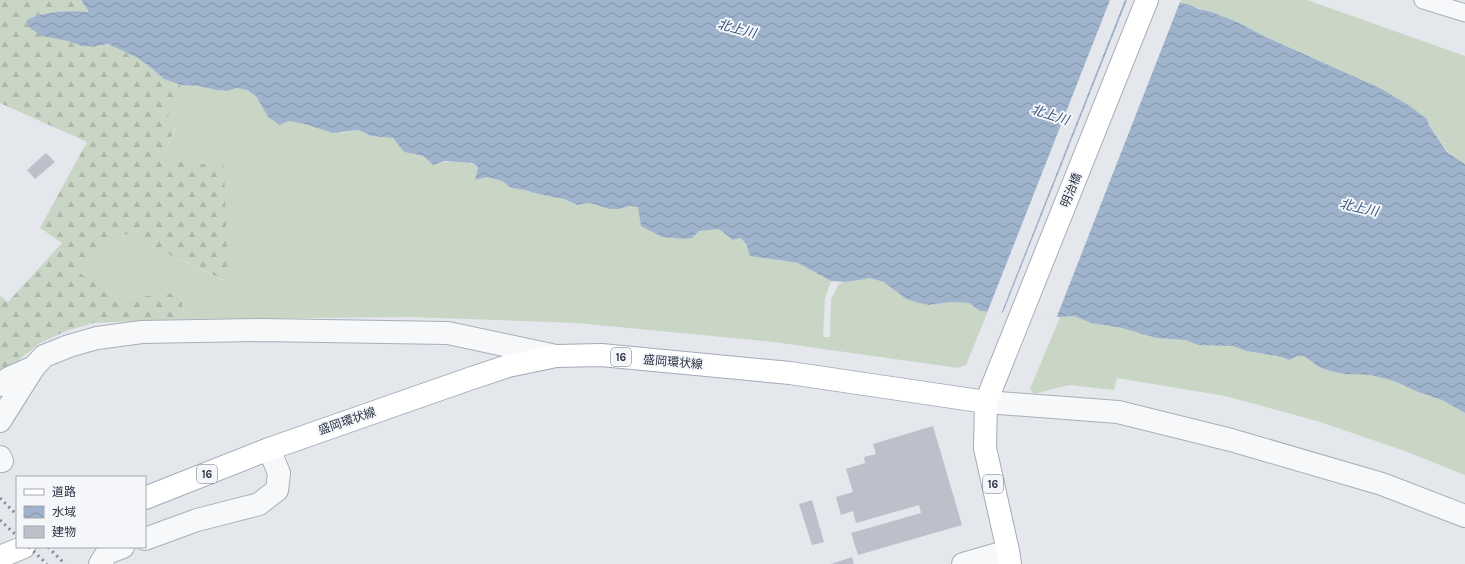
<svg xmlns="http://www.w3.org/2000/svg" width="1465" height="564" viewBox="0 0 1465 564" font-family="Karla,'Noto Sans JP',sans-serif">
<defs>
<pattern id="forest-firs" width="22" height="20" patternUnits="userSpaceOnUse"><rect width="22" height="20" fill="#c9d6c5"/><path d="M5 1l3.5 6h-7zM16 11l3.5 6h-7z" fill="#adb8ab"/></pattern>
<pattern id="water-waves" width="16" height="10" patternUnits="userSpaceOnUse"><rect width="16" height="10" fill="#9fb4cc"/><path d="M0 5q4-4 8 0t8 0" fill="none" stroke="#8293a7"/></pattern>
</defs>
<rect width="100%" height="100%" fill="#e4e7ec"/>
<!-- grass -->
<g fill="#c9d6c5">
<path d="M1181 0H1307L1465 56V164L1448 152 1429 125 1427 119 1410 106 1380 88 1209 11 1179 4Z"/>
<path d="M181 85 199 86 216 90 227 91 237 88 247 90 256 96 268 117 280 125 289 121 342 133 359 130 371 136 393 138 404 152 423 156 433 165C446 161 465 159 478 167L475 180 487 177 502 181 511 188 525 190 538 194 564 199 577 205 589 203 598 206 619 209 630 206 638 207 692 238 699 230 720 229 733 240 741 238 746 246 779 260 798 263 831 281 825 298 823 337H830L831 299 839 284 845 282 860 280 869 278 884 282 906 299 929 305 951 302 969 303 980 311H988L966 365 958 368 774 342 577 323 409 317 185 319 180 293 118 298 77 272 116 230 227 282 161 160 176 127 164 123Z"/>
<path d="M1074 316 1091 323 1122 328 1156 338 1185 340 1198 345H1233L1246 351 1282 357 1289 360 1298 356H1304L1319 367 1330 371 1344 374 1370 375 1394 381 1418 392 1442 400 1465 413V475L1405 451 1317 421 1225 396 1117 378 1114 390 1069 385 1034 394 1030 389 1060 317Z"/>
</g>
<!-- forest -->
<path fill="url(#forest-firs)" d="M0 0H81L89 12C73 10 40 11 26 21L68 41 82 46H95L108 44 136 57 150 67 164 79 181 85 165 123 176 126 161 160 224 166 228 282 116 230 78 272 118 298 180 293 185 319 93 323 66 331 40 343 0 375V296L8 302 62 243 40 228 87 142 0 103Z"/>
<!-- water -->
<path fill="url(#water-waves)" d="M81 0H1167L1190 5 1198 9 1209 11 1237 22 1266 37 1380 88 1410 106 1427 119 1429 125 1447 152 1465 164V413L1442 400 1418 392 1394 381 1370 375 1344 374 1330 371 1319 367 1304 356H1298L1289 360 1282 357 1246 351 1233 346 1198 345 1185 340 1156 338 1122 328 1091 323 1074 316 1060 317 980 311 969 303 951 302 929 305 919 303 906 299 884 282 869 278 860 280 845 282 831 281 798 263 779 260 750 256 747 246 741 238 733 240 719 229 699 231 692 238 687 239 662 237 641 226 638 207 630 206 619 209H610L589 203 577 205 564 199 538 194 525 190 511 188 502 181 487 177 475 180 478 167 472 163 445 161 433 165 423 156 404 152 393 138 371 136 359 130 333 133 308 125 289 121 280 125 268 117 256 96 247 90 237 88 227 91 216 90 199 86 181 85 164 79 150 67 136 57 108 44 95 46H82L68 41 42 36 30 28 26 21C39 11 73 10 89 12Z"/>
<!-- pier -->
<g fill="#e4e7ec">
<path d="M1110 0H1125L1001 314 987 313Z"/>
<path d="M1127 0H1174L1180 2 1056 319 1002 315Z"/>
</g>
<!-- building -->
<g fill="#bbc0ca">
<path d="M46 153 55 162 35 179 27 170Z"/>
<path d="M933 426 962 525 858 555 851 533 921 513 919 505 856 523 853 511 841 515 836 497 853 492 846 469 865 463 864 457 876 454 873 444Z"/>
<path d="M812 500 824 542 812 545 799 504Z"/>
<path d="M852 557 854 564H831Z"/>
</g>
<g fill="none" stroke-linecap="round" stroke-linejoin="round">
<!-- pedestrian casing -->
<g stroke="#a9aeb7" stroke-width="19">
<path id="pedestrian" d="M1423 0 1465 13"/>
</g>
<!-- minor casing -->
<g stroke="#a9aeb7" stroke-width="24">
<g id="minor">
<path d="M0 385 9 378 34 367 44 356 69 346 97 338 142 332 262 330 448 333 556 356"/>
<path d="M986 402 1118 412 1231 440 1382 484 1465 516"/>
<path d="M0 421 34 367"/>
<path d="M0 457 2 461"/>
<path d="M145 539 197 520 259 504 277 490 279 473 269 449"/>
<path d="M100 564 107 553 123 547"/>
<path d="M963 564 1008 551"/>
</g>
</g>
<!-- secondary casing -->
<g stroke="#a9aeb7" stroke-width="24">
<path id="secondary" d="M986 402 1147 0"/>
</g>
<!-- primary casing -->
<g stroke="#a3abb8" stroke-width="24">
<g id="primary">
<path d="M145 498 269 449 469 379 508 366 556 356 601 355 790 373 986 402 985 448 1008 551 1010 564"/>
<path d="M0 557 24 547"/>
</g>
</g>
<!-- pedestrian -->
<use href="#pedestrian" stroke="#f7f8fa" stroke-width="17"/>
<!-- minor -->
<use href="#minor" stroke="#f7f8fa" stroke-width="22"/>
<!-- secondary -->
<use href="#secondary" stroke="#fff" stroke-width="22"/>
<!-- primary -->
<use href="#primary" stroke="#fff" stroke-width="22"/>
<!-- rail -->
<g stroke="#7d8696" stroke-width="3" stroke-dasharray="2 4" stroke-linecap="butt">
<path d="M0 498 17 515"/>
<path d="M0 520 17 536"/>
<path d="M29 547 47 564"/>
<path d="M48 547 65 564"/>
</g>
</g>
<g text-anchor="middle" stroke-width="4" stroke-linejoin="round" paint-order="stroke">
<!-- shield labels -->
<g fill="#f4f6f9" stroke="#676e7b" stroke-width="1">
<rect x="611" y="348" width="20" height="18" rx="3"/>
<rect x="197" y="465" width="20" height="18" rx="3"/>
<rect x="983" y="475" width="20" height="18" rx="3"/>
</g>
<g font-size="11" font-weight="bold" fill="#2b3445">
<text x="621" y="361">16</text>
<text x="207" y="478">16</text>
<text x="993" y="488">16</text>
</g>
<!-- street labels -->
<g font-size="12" fill="#2b3445" stroke="#f4f6f9">
<text transform="translate(1071 190) rotate(-68)" y="4">明治橋</text>
<text transform="translate(673 362) rotate(5)" y="4">盛岡環状線</text>
<text transform="translate(347 421) rotate(-19)" y="4">盛岡環状線</text>
</g>
<!-- water labels -->
<g font-size="13" font-style="italic" fill="#34527a" stroke="#f4f6f9">
<text transform="translate(737 28) rotate(15)" y="5">北上川</text>
<text transform="translate(1050 114) rotate(18)" y="5">北上川</text>
<text transform="translate(1359 207) rotate(13)" y="5">北上川</text>
</g>
</g>
<!-- legend -->
<rect x="16" y="476" width="130" height="72" fill="#f4f6f9" stroke="#a4a8b1"/>
<rect x="24" y="489" width="20" height="6" fill="#ffffff" stroke="#a4a8b1"/>
<text x="52" y="496" font-size="12" fill="#2b3445">道路</text>
<rect x="24" y="506" width="20" height="12" fill="url(#water-waves)" stroke="#a4a8b1"/>
<text x="52" y="516" font-size="12" fill="#2b3445">水域</text>
<rect x="24" y="526" width="20" height="12" fill="#bbc0ca" stroke="#a4a8b1"/>
<text x="52" y="536" font-size="12" fill="#2b3445">建物</text>
</svg>
